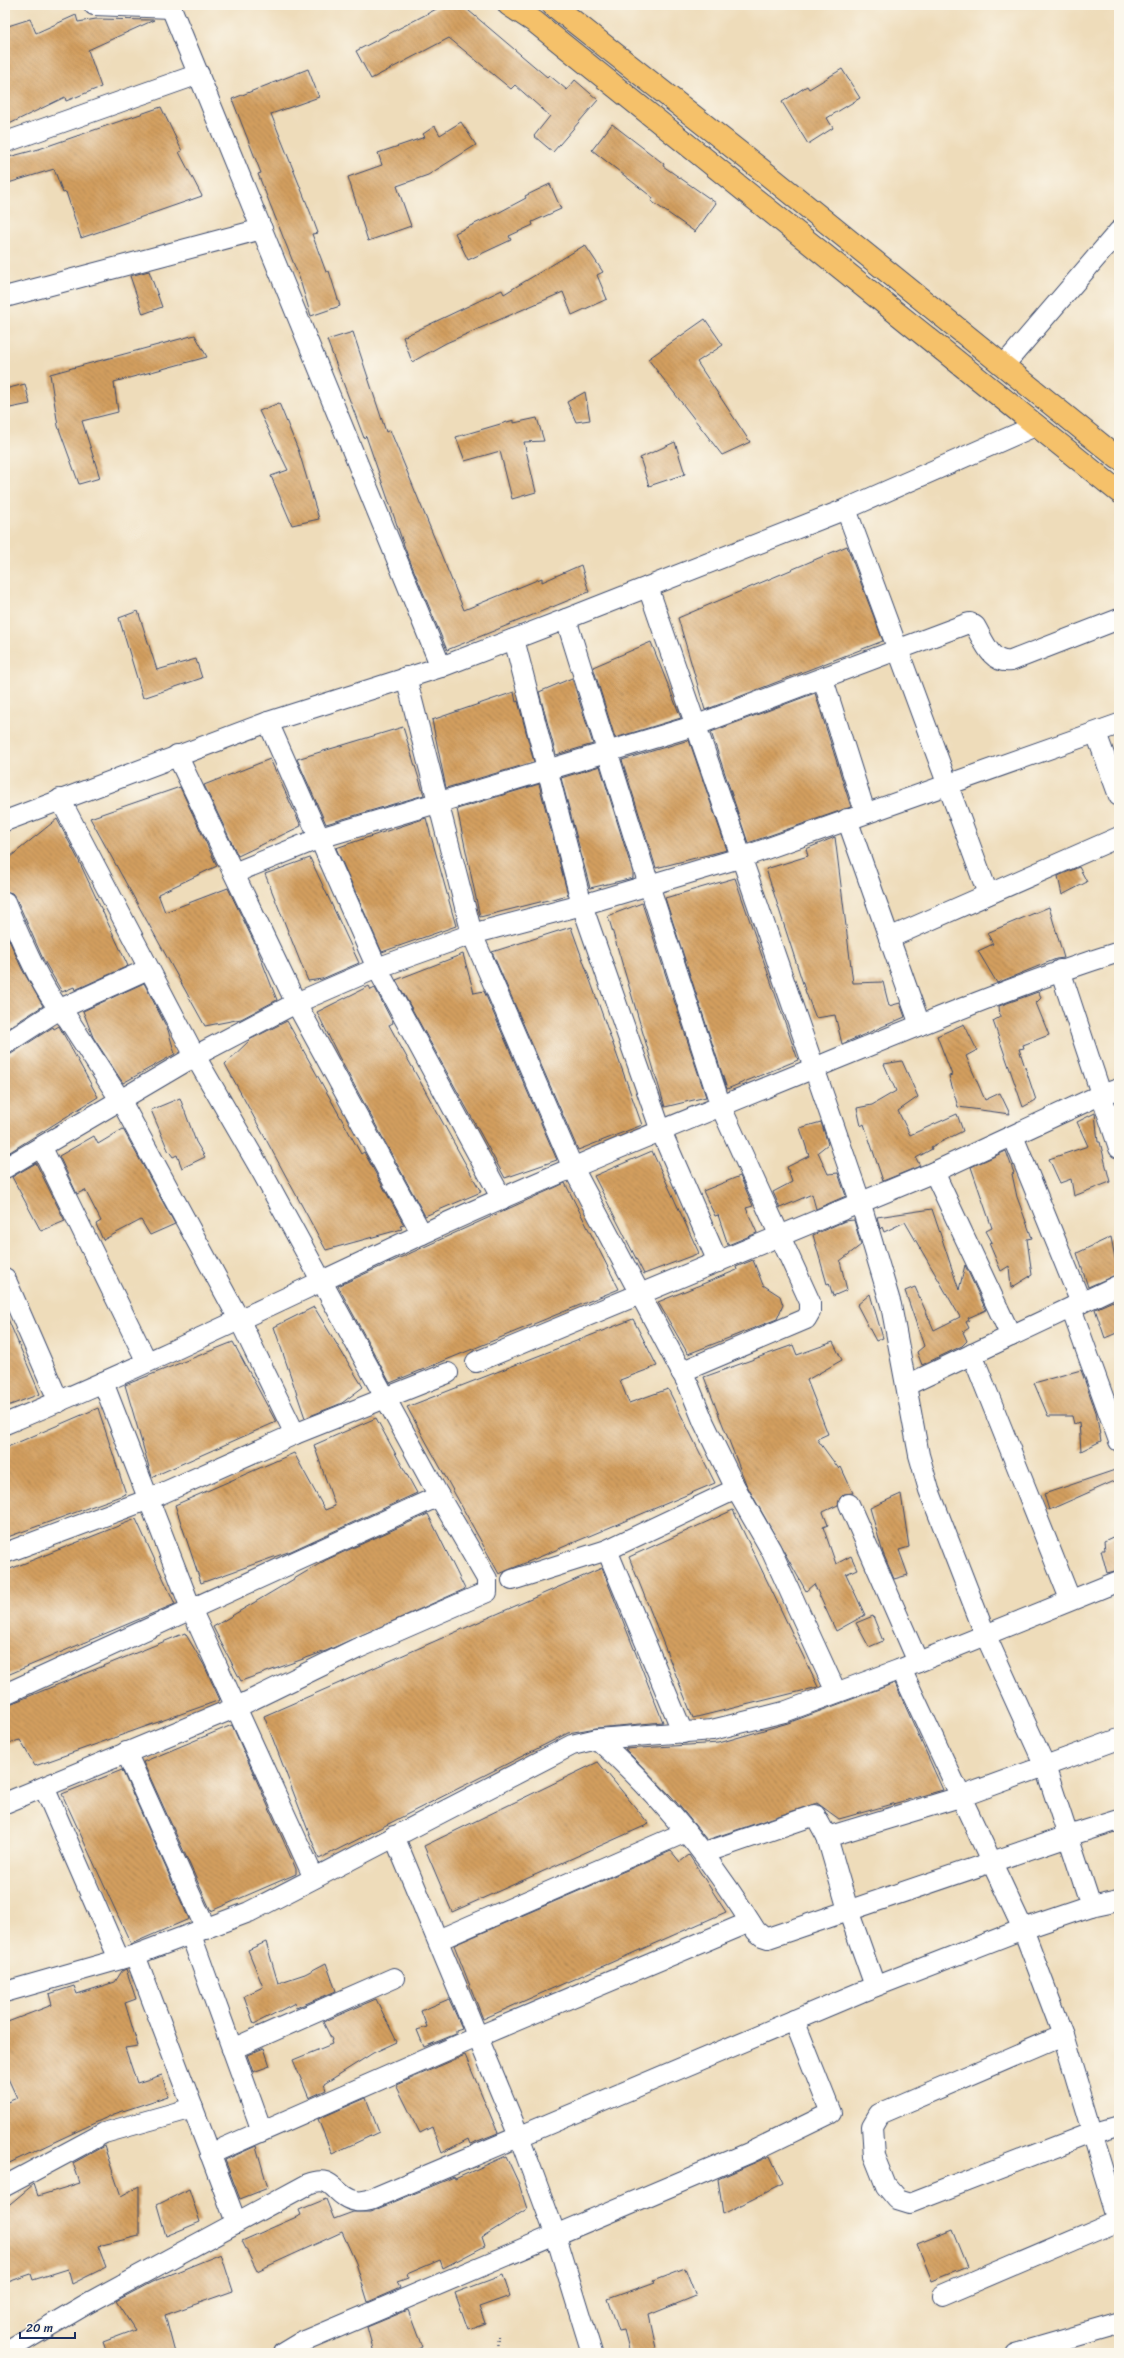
<svg xmlns="http://www.w3.org/2000/svg" width="1124" height="2358" viewBox="0 0 1124 2358" font-family="Sriracha,sans-serif">
<defs>
<pattern id="building-back-hatch" width="6" height="6" patternUnits="userSpaceOnUse"><rect width="6" height="6" fill="#d39f5e"/><path d="M-1 5l2 2M0 0l6 6M5-1l2 2" fill="none" stroke="#aa8251"/></pattern>
</defs>
<rect width="100%" height="100%" fill="#fbf7ec"/>
<filter id="ink" filterUnits="userSpaceOnUse"><feTurbulence type="fractalNoise" baseFrequency=".025" numOctaves="2"/><feDisplacementMap in="SourceGraphic" scale="8" xChannelSelector="R" yChannelSelector="G"/><feConvolveMatrix kernelMatrix="1 2 1 2 8 2 1 2 1" color-interpolation-filters="sRGB"/></filter>
<filter id="wash" filterUnits="userSpaceOnUse"><feTurbulence type="fractalNoise" baseFrequency=".012" numOctaves="4" result="noise"/><feDisplacementMap in="SourceGraphic" scale="16" xChannelSelector="R" yChannelSelector="G"/><feGaussianBlur stdDeviation="0.9" result="paint"/><feColorMatrix in="noise" values="0 0 0 0 0 0 0 0 0 0 0 0 0 0 0 0 0 1.4 0 .05"/><feComposite in="paint" operator="in"/></filter>
<g filter="url(#wash)">
<rect width="100%" height="100%" fill="#eedcba"/>
<g id="blocks">
<!-- building -->
<g fill="url(#building-back-hatch)">
<path d="M444 5H462L547 77 549 75 567 90 575 80 598 100 553 152 534 136 550 116 515 85 511 89 449 38 371 79 356 51Z"/>
<path d="M76 15 78 22 96 19 154 20 88 50 101 87 66 101 65 97 5 126V27L30 19 36 33Z"/>
<path d="M308 69 319 97 271 114 311 214 318 233 312 234 326 272 329 271 340 306 311 316 299 277 258 174 261 173 232 99Z"/>
<path d="M842 69 860 98 827 118 833 128 808 144 782 102 807 86 809 89Z"/>
<path d="M161 107 182 151 179 152 202 196 81 238 66 192 63 193 54 169 5 184V158L39 149Z"/>
<path d="M461 122 476 145 428 175 397 186 411 226 368 241 348 177 382 165 378 153 425 137 423 134 435 126 440 135Z"/>
<path d="M612 124 664 164 663 166 716 203 695 232 651 201 653 198 592 150Z"/>
<path d="M550 184 561 209 532 222 533 225 509 236 511 240 468 260 455 233 498 213 526 198 525 196Z"/>
<path d="M585 245 603 272 597 275 607 299 572 315 563 292 446 343 412 362 403 337 502 290 504 294Z"/>
<path d="M149 271 162 307 143 314 130 276Z"/>
<path d="M705 319 723 345 697 362 750 442 722 455 648 359Z"/>
<path d="M353 332 386 432 390 430 464 610 542 578V582L581 565 589 592 447 650 407 554 366 436 364 438 327 340Z"/>
<path d="M195 335 207 357 114 382 118 412 82 421 100 478 79 484 58 426 50 374Z"/>
<path d="M25 384 30 404 5 409V389Z"/>
<path d="M585 392 590 420 576 422 567 402Z"/>
<path d="M279 403 299 452 319 519 292 525 271 476 288 470 259 411Z"/>
<path d="M537 418 544 441 524 442 536 492 512 499 500 451 465 461 456 437 514 420V423Z"/>
<path d="M675 442 685 474 649 486 640 458Z"/>
<path d="M847 546 883 641 705 710 678 618Z"/>
<path d="M138 611 157 670 196 659 202 678 143 698 119 618Z"/>
<path d="M651 642 681 718 615 738 593 667Z"/>
<path d="M572 678 593 744 556 755 539 692Z"/>
<path d="M514 692 516 702 518 701 534 762 446 788 432 720Z"/>
<path d="M815 693 851 807 748 843 711 732Z"/>
<path d="M403 727 424 795 326 824 297 759Z"/>
<path d="M689 740 727 850 656 868 622 760Z"/>
<path d="M270 759 301 826 238 856 204 785Z"/>
<path d="M600 766 633 873V878L590 888 561 778Z"/>
<path d="M539 784 568 895 480 917 457 809Z"/>
<path d="M180 787 217 866 158 894 165 912 228 888 256 946 277 1000 241 1019 205 1026 90 818Z"/>
<path d="M426 818 456 926 382 952 336 848Z"/>
<path d="M57 819 78 859 128 966 75 990 74 987 62 992 43 959 16 898 12 893 5 891V861Z"/>
<path d="M835 837 853 983 883 982 889 1006 900 1003 905 1017 842 1044 835 1015 816 1018 806 993 766 869 808 856 806 849Z"/>
<path d="M310 858 359 963 322 979 308 981 265 874Z"/>
<path d="M1079 867 1087 882 1062 895 1058 876Z"/>
<path d="M735 878 798 1060 727 1089 665 898Z"/>
<path d="M642 903 706 1097 665 1107 608 916Z"/>
<path d="M1049 907 1064 958 1056 959 997 983 978 951 993 944 987 933Z"/>
<path d="M571 927 642 1125 578 1150 492 952Z"/>
<path d="M5 931 22 969 43 1006 5 1030Z"/>
<path d="M463 954 474 993 484 991 557 1160 505 1178 396 980Z"/>
<path d="M144 983 168 1030 175 1054 123 1083 93 1037 83 1011Z"/>
<path d="M369 986 371 990 375 988 393 1023 389 1025 481 1192 425 1216 339 1057 317 1012Z"/>
<path d="M1038 992 1041 998 1036 1003 1049 1035 1023 1045 1024 1048 1019 1049 1036 1100 1023 1107 993 1021 1000 1017 999 1006Z"/>
<path d="M287 1021 361 1154 364 1152 404 1225 400 1226 402 1229 326 1250 225 1064 251 1039Z"/>
<path d="M964 1024 977 1050 966 1056 985 1100 1000 1093 1010 1114 958 1107 949 1076 952 1075 937 1036Z"/>
<path d="M59 1026 98 1097 5 1155V1055L11 1054 53 1027 54 1029Z"/>
<path d="M902 1061 918 1097 898 1111 910 1135 957 1114 963 1131 931 1147 932 1149 916 1158 920 1166 883 1181 864 1124 861 1126 857 1108 872 1105 896 1091 884 1064Z"/>
<path d="M180 1098 196 1142 205 1157 182 1168 177 1155 173 1157 168 1150 151 1110Z"/>
<path d="M1095 1113 1098 1142H1100L1110 1182 1074 1196 1071 1179 1060 1183 1049 1159 1088 1146 1077 1122Z"/>
<path d="M821 1122 828 1144 818 1152 828 1174 838 1173 846 1196 816 1209 812 1194 780 1208 773 1192 792 1182 787 1167 809 1156 800 1128Z"/>
<path d="M123 1129 175 1224 150 1235 141 1220 103 1240 96 1224 101 1221 85 1190 77 1194 59 1156 94 1136 98 1144Z"/>
<path d="M652 1151 699 1253 644 1274 594 1176Z"/>
<path d="M1006 1151 1014 1173 1012 1174 1017 1197 1032 1238 1027 1239 1032 1275 1011 1288 1009 1266 1001 1271 989 1243 992 1242 986 1231 992 1228 971 1167Z"/>
<path d="M36 1163 65 1221 41 1231 12 1177Z"/>
<path d="M740 1176 753 1206 746 1208 757 1233 728 1245 718 1215 715 1216 703 1191Z"/>
<path d="M565 1183 619 1289 390 1383 338 1286Z"/>
<path d="M932 1209 959 1290 965 1265 986 1310 968 1318 969 1320 966 1322 969 1328 963 1332 967 1341 962 1346 922 1365 917 1352 924 1346 905 1291 915 1287 934 1330 960 1317 905 1222 884 1232 882 1227 880 1229 877 1217Z"/>
<path d="M854 1220 861 1245 840 1261 847 1290 833 1296 829 1283 827 1284 813 1235 845 1221Z"/>
<path d="M1111 1237 1118 1274 1088 1287 1077 1253Z"/>
<path d="M753 1260 763 1285 780 1296 783 1305 777 1319 688 1354 658 1302 737 1270 736 1267Z"/>
<path d="M870 1294 883 1338 876 1341 857 1305Z"/>
<path d="M1113 1301 1119 1313V1332L1105 1338 1095 1309Z"/>
<path d="M314 1307 363 1387 342 1403 305 1418 274 1327Z"/>
<path d="M5 1312 40 1394 5 1407Z"/>
<path d="M633 1319 657 1366 620 1380 629 1403 668 1389 715 1483 499 1574 407 1407Z"/>
<path d="M233 1342 276 1422 152 1477 125 1385Z"/>
<path d="M833 1342 842 1360 807 1380 828 1434 817 1439 839 1469 841 1467 853 1493 844 1494 840 1498 838 1505 823 1512 828 1525 823 1527 836 1564 851 1556 857 1569 846 1574 865 1615 836 1631 814 1584 806 1591 746 1484 704 1377 793 1345 797 1355Z"/>
<path d="M1081 1370 1096 1412 1101 1441 1081 1451 1079 1422 1074 1424 1072 1416H1048L1034 1383Z"/>
<path d="M98 1408 126 1494 5 1538V1448Z"/>
<path d="M376 1418 417 1493 291 1551 201 1583 175 1505 294 1453 325 1510 335 1506 314 1445Z"/>
<path d="M1118 1469 1119 1479 1049 1510 1044 1494Z"/>
<path d="M901 1494 909 1547 899 1550 908 1575 894 1579 883 1553 870 1508Z"/>
<path d="M733 1510 818 1687 693 1718 629 1557Z"/>
<path d="M428 1514 465 1589 326 1651 241 1681 213 1627 326 1560Z"/>
<path d="M136 1519 175 1604 5 1676V1571Z"/>
<path d="M1119 1534V1570L1107 1573 1101 1550H1105L1104 1541Z"/>
<path d="M602 1568 663 1722 596 1728 568 1733 319 1859 264 1716Z"/>
<path d="M873 1616 883 1641 869 1647 856 1623Z"/>
<path d="M185 1633 204 1665 220 1700 35 1766 20 1740 5 1744V1706Z"/>
<path d="M895 1683 943 1790 839 1819 817 1803 707 1840 672 1797 625 1749 719 1743 788 1723Z"/>
<path d="M232 1725 296 1869V1874L211 1911 143 1762Z"/>
<path d="M598 1762 649 1824 452 1912 424 1846Z"/>
<path d="M122 1770 189 1919 131 1944 62 1794Z"/>
<path d="M671 1851 680 1862 689 1855 726 1912 483 2019 454 1945Z"/>
<path d="M266 1942 278 1983 305 1974 326 1963 336 1991 296 2008 295 2003 254 2024 244 1996 263 1987 248 1950Z"/>
<path d="M126 1969 136 1999 125 2003 138 2046 125 2048 137 2083 162 2075 168 2096 114 2114 5 2165V2103L17 2098 5 2072V2023L52 2005 49 1994 74 1986 77 1994 115 1982 122 1971Z"/>
<path d="M376 1999 397 2042 373 2053 324 2084 326 2090 309 2098 293 2060 332 2044 331 2041 332 2040 323 2022Z"/>
<path d="M449 1999 462 2028 456 2030V2034L424 2047 417 2030 427 2027 421 2011Z"/>
<path d="M264 2048 270 2066 253 2072 247 2055Z"/>
<path d="M465 2055 498 2133 470 2144 468 2139 442 2153 432 2127 420 2133 396 2085Z"/>
<path d="M366 2098 379 2132 332 2154 318 2119Z"/>
<path d="M104 2146 121 2196 139 2186V2236L98 2246 106 2267 72 2284 68 2269 33 2280 31 2274 5 2283V2208L34 2184 38 2196 80 2183 73 2163Z"/>
<path d="M256 2146 268 2188 240 2199 225 2160Z"/>
<path d="M506 2156 519 2184 527 2209 482 2237 485 2246 443 2268 440 2260 407 2274 408 2278 397 2282 400 2288 368 2302 356 2263 342 2232 257 2271 242 2241 301 2215 299 2210 326 2199 334 2219 353 2212H370L454 2177 455 2179Z"/>
<path d="M770 2156 783 2184 723 2214 718 2179Z"/>
<path d="M189 2189 200 2222 166 2236 157 2205Z"/>
<path d="M952 2230 967 2267 932 2281 917 2244Z"/>
<path d="M221 2254 233 2291 165 2315 175 2353H107L103 2342 135 2330 116 2301 152 2282Z"/>
<path d="M685 2268 696 2296 649 2315 657 2353H630L624 2330 619 2331 608 2299 655 2282 654 2280Z"/>
<path d="M503 2275 510 2296 479 2307 485 2323 468 2329 455 2293Z"/>
<path d="M408 2310 422 2347 410 2353H374L367 2327Z"/>
</g>
</g>
</g>
<g filter="url(#ink)">
<use href="#blocks" fill-opacity="0" stroke="#3b496c" stroke-width="1"/>
<g fill="none" stroke-linecap="round" stroke-linejoin="round">
<!-- minor casing -->
<g stroke="#3b496c" stroke-width="22">
<g id="minor">
<path d="M94 5 172 8"/>
<path d="M170 5 441 667"/>
<path d="M6 142 199 74"/>
<path d="M5 297 262 229"/>
<path d="M1004 365 1119 231"/>
<path d="M846 509 988 894"/>
<path d="M648 587 860 1201 891 1305 919 1455 929 1490 985 1634 1045 1766 1091 1906"/>
<path d="M566 619 649 885 721 1107 810 1302V1312L806 1319 681 1372"/>
<path d="M514 639 582 905 661 1131 718 1262"/>
<path d="M406 677 472 934 573 1168 689 1386 704 1423 736 1489 771 1550 836 1692"/>
<path d="M823 679 865 812"/>
<path d="M268 722 377 968 502 1199"/>
<path d="M1096 733 1119 796"/>
<path d="M177 755 296 1003 422 1234"/>
<path d="M847 819 920 1025"/>
<path d="M5 821 268 722 441 667 566 619 846 509 1035 426"/>
<path d="M234 873 320 838 697 725 966 624 970 623 975 626C984 641 991 664 1011 661L1119 619"/>
<path d="M5 902C19 935 43 995 68 1019L121 1101 240 1321 295 1434"/>
<path d="M889 938 1119 837"/>
<path d="M1060 970 1119 1148"/>
<path d="M5 1044 58 1010 148 969"/>
<path d="M1013 1136 1081 1303"/>
<path d="M42 1148 147 1362"/>
<path d="M5 1168 195 1056 296 1003 377 968 472 934 582 905 743 857 1119 724"/>
<path d="M934 1172 1011 1336"/>
<path d="M5 1278 59 1402"/>
<path d="M1071 1308 1119 1441"/>
<path d="M972 1354 1070 1599"/>
<path d="M476 1362 934 1172 1100 1095 1119 1089"/>
<path d="M103 1382 192 1611 314 1878"/>
<path d="M907 1385 1119 1285"/>
<path d="M5 1424C146 1366 282 1299 420 1235 555 1173 692 1118 829 1062 925 1023 1020 983 1119 952"/>
<path d="M849 1504 918 1662"/>
<path d="M607 1550 683 1733"/>
<path d="M5 1553 147 1500 295 1434 448 1373"/>
<path d="M512 1580 607 1550 736 1489"/>
<path d="M901 1669 1023 1929 1063 2035 1119 2221"/>
<path d="M5 1694 439 1496"/>
<path d="M597 1739C660 1794 712 1860 756 1931L762 1936 768 1938 1068 1836 1119 1820"/>
<path d="M126 1752 206 1929"/>
<path d="M44 1787 119 1959"/>
<path d="M5 1803 237 1707 356 1649 487 1592V1579L439 1496 262 1172 195 1056 60 799"/>
<path d="M394 1836 519 2136 556 2236 592 2353"/>
<path d="M827 1837 960 1797 1119 1739"/>
<path d="M704 1853 815 1815 827 1837 848 1910 875 1986"/>
<path d="M191 1935 262 2131"/>
<path d="M438 1940 686 1832"/>
<path d="M135 1955 236 2222"/>
<path d="M5 1992 135 1955 249 1912 572 1745 597 1739 712 1730 784 1712 901 1669 1119 1581"/>
<path d="M1063 2035 879 2114 872 2126 874 2156 886 2186 897 2199 910 2203 1091 2133 1119 2125"/>
<path d="M232 2049 394 1978"/>
<path d="M210 2154 477 2037 750 1922"/>
<path d="M5 2186 104 2133 193 2108"/>
<path d="M943 2295 1119 2220"/>
<path d="M5 2352 90 2302 308 2184C335 2173 333 2197 356 2201 360 2202 365 2201 369 2200L861 1992 1023 1929 1091 1906 1119 1900"/>
<path d="M283 2353 298 2344 749 2153 831 2113 794 2020"/>
<path d="M1015 2353 1119 2323"/>
</g>
</g>
<!-- major casing -->
<g stroke="#3b496c" stroke-width="24">
<g id="major">
<path d="M509 5 535 22 1119 492"/>
<path d="M553 5 768 175 1119 459"/>
</g>
</g>
<!-- path -->
<path stroke="#3b496c" stroke-width="2.5" stroke-dasharray="1 3" stroke-linecap="butt" d="M498 2353 499 2334"/>
<!-- minor -->
<use href="#minor" stroke="#fff" stroke-width="20"/>
<!-- major -->
<use href="#major" stroke="#f5c16b" stroke-width="22"/>
</g>
</g>
<!-- margin -->
<rect width="1124" height="2358" fill="none" stroke="#fbf7ec" stroke-width="20"/>
<!-- scale -->
<path d="M20 2332v6h55v-6" fill="none" stroke="#1b2f5e" stroke-width="2"/>
<text x="26" y="2332" font-size="12" fill="#1b2f5e" stroke="#fbf7ec" stroke-width="3" paint-order="stroke">20 m</text>
</svg>
